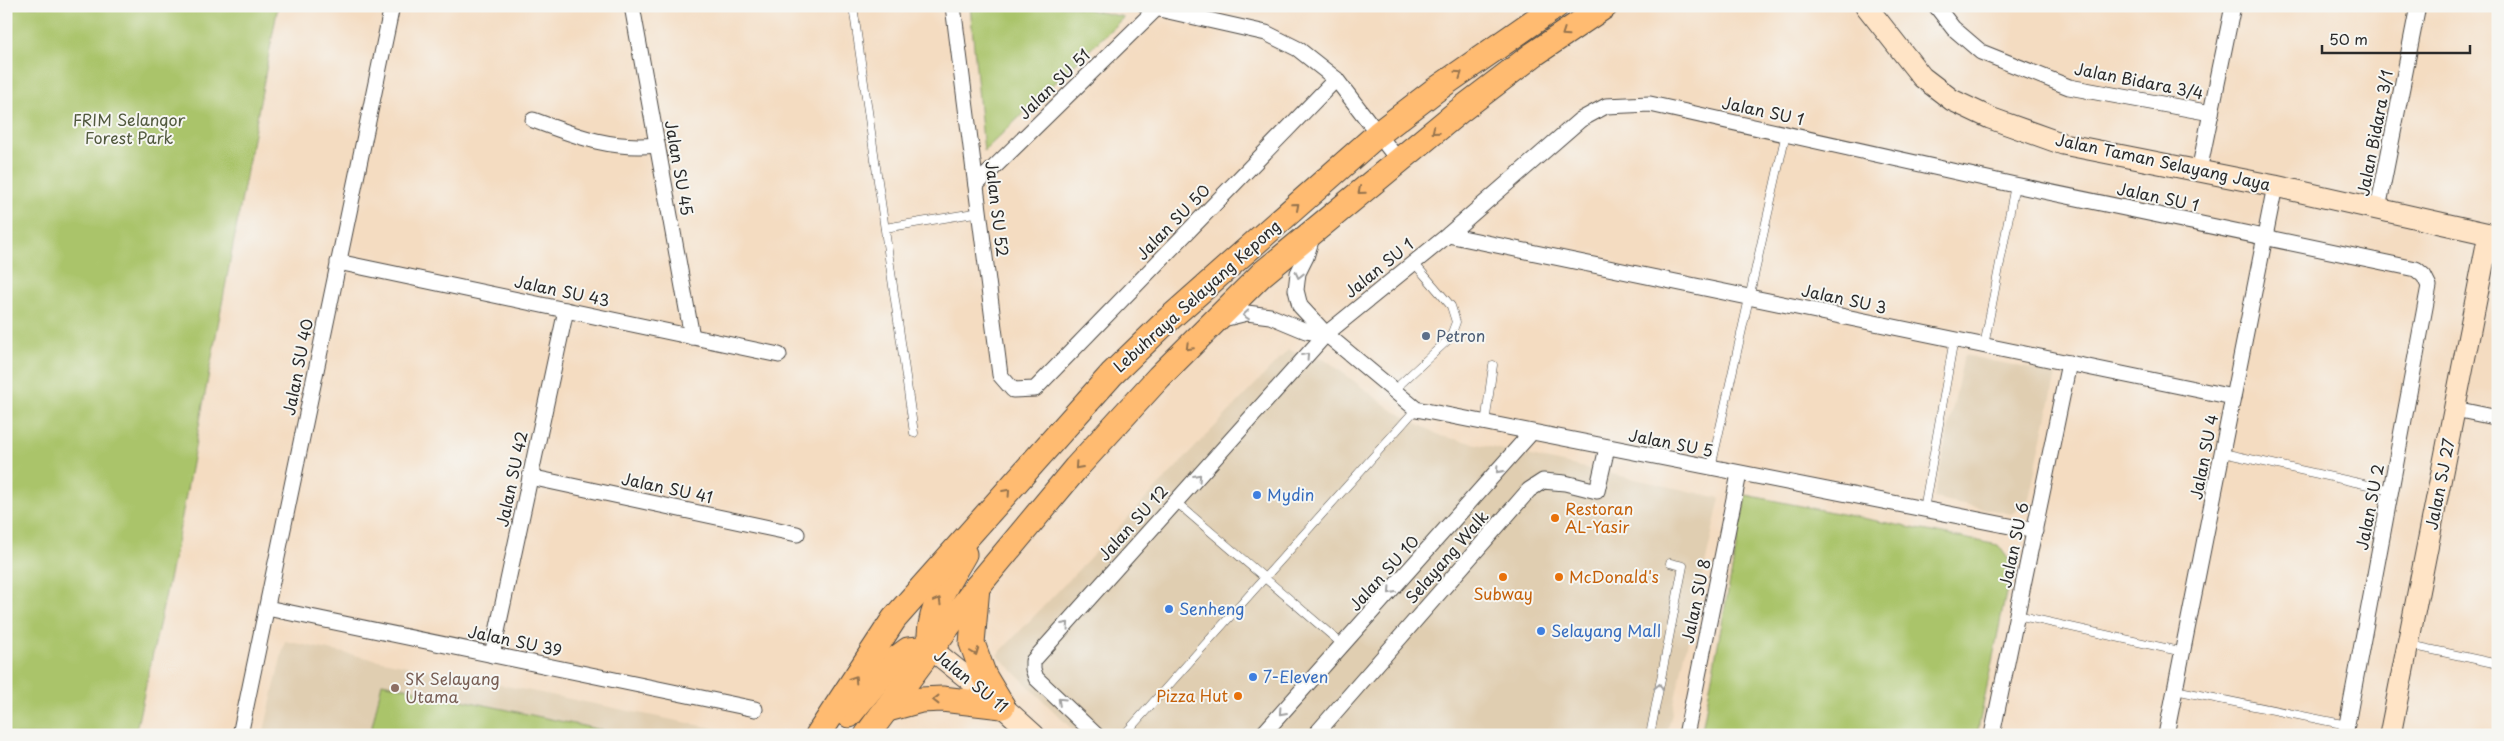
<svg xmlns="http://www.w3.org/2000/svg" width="2504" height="741" viewBox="0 0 2504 741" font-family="'Playpen Sans',sans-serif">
<rect width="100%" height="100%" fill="#f6f6f2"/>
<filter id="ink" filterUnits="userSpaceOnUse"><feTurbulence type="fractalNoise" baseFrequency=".02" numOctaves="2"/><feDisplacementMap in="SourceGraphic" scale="10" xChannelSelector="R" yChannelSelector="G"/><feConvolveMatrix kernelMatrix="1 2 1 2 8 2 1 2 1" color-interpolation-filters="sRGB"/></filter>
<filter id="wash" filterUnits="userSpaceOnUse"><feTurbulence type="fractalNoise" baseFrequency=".0096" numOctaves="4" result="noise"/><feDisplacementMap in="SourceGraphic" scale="20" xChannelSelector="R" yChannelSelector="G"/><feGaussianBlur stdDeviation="1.12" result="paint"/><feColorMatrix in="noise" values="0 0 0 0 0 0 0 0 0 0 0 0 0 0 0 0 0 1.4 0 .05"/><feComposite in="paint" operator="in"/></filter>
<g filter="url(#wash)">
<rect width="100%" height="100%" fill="#f4dcc1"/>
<!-- built -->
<g fill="#e0ceb1">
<path d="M1288 350 1325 359 1392 410 1441 436 1720 498 1667 735H1078L997 655Z"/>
<path d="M1964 355 2056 374 2028 503 2011 514 1934 498Z"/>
<path d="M285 641 747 735H263Z"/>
</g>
<!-- green -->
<g fill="#aac46a" stroke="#6a784a">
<path d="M6 6H278L177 543 135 735H6Z"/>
<path d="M970 6H1071L1124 17 984 151Z"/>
<path d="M1746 495 1998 545 2012 564 1977 735H1701Z"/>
<path d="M382 683 625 735H370Z"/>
</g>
</g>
<g filter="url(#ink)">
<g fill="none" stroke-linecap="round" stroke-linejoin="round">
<!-- lane casing -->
<g stroke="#494642" stroke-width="9">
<g id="lane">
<path d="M853 6 914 433"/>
<path d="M885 228 980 212"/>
<path d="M1984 346 2015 185"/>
<path d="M1394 390 1450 338 1456 322 1451 306 1414 263"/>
<path d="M1485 424 1493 365"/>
<path d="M2223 453 2391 490"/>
<path d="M1711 468 1786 133"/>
<path d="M1176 502 1343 645"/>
<path d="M1924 509 1954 339"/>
<path d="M2017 615 2183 652"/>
<path d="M2410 645 2498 664"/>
<path d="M2175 690 2347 725"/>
<path d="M1124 735 1416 409"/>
<path d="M1650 735 1683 566 1670 563"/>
</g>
</g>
<!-- street casing -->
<g stroke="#494642" stroke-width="17">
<g id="street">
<path d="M632 6 692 337"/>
<path d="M953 6 1000 375 1013 390 1035 389 1336 79"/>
<path d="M1146 6 1266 33 1298 49 1336 79 1398 160"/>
<path d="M1936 6 1953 28 1981 52 2069 87 2211 113"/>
<path d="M533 120C576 136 610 150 657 145"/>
<path d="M2199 171 2233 6"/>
<path d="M976 185 1156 9"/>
<path d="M2378 209 2418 6"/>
<path d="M1313 234 1306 257 1298 273 1296 290 1300 306 1326 334 1416 409 2035 531"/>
<path d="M1448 235 2233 397"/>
<path d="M338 262 779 355"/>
<path d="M1219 320 1247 313 1270 316 1306 331 1326 334"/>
<path d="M2455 409 2498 418"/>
<path d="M530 477 797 534"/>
<path d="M267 608 755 709"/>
<path d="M492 655 566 310"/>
<path d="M240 735 392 6"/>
<path d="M1096 735 1036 678 1033 669V661L1326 334 1448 235 1580 120 1606 106 1650 104 2015 185 2416 269 2424 276 2429 286 2345 735"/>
<path d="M1262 735 1531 433"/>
<path d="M1315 735 1529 490 1543 481 1565 483 1597 491 1607 448"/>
<path d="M1686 735 1739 474"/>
<path d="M1992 735 2069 363"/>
<path d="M2166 735 2275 186"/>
</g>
</g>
<!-- secondary casing -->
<g stroke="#494642" stroke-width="23">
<g id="secondary">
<path d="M1866 6 1922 77 1952 100 1990 118 2063 144 2275 186 2498 236"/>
<path d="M930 648 1002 706 1034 735"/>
<path d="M2390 735 2489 234"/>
</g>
</g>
<!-- primary casing -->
<g stroke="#494642" stroke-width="27">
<g id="primary">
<path d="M977 587 972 643 984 676 1002 706"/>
<path d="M930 648C927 610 946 586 964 554"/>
<path d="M888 709 921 700 942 699 1002 706"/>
<path d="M849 715 892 662 908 650 930 648"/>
<path d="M818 735 894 619 1112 374 1170 318 1378 134 1434 91 1556 6"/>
<path d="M867 735 977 587 1076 468 1159 377 1262 274 1458 112 1534 54 1605 6"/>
</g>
</g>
<!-- lane -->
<use href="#lane" stroke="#fff" stroke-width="8"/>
<!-- street -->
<use href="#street" stroke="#fff" stroke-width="15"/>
<!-- secondary -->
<use href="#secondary" stroke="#ffe4c6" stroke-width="21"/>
<!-- primary -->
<use href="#primary" stroke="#ffbb71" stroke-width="25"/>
</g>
<!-- one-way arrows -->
<defs><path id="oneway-chevron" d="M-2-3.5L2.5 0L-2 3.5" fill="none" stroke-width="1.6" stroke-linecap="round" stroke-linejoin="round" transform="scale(1.25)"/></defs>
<g stroke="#95734e">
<use href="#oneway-chevron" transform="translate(1565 33) rotate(146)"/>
<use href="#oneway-chevron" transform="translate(1459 74) rotate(-35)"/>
<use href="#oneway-chevron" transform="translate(1435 131) rotate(141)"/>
<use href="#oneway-chevron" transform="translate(1361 191) rotate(140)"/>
<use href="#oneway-chevron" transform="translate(1296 206) rotate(-41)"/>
<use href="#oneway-chevron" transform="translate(1189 347) rotate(135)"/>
<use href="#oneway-chevron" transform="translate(1078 466) rotate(132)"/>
<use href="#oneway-chevron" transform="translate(1007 492) rotate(-48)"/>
<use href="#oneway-chevron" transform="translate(938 601) rotate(-60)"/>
<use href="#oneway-chevron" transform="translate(975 652) rotate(69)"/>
<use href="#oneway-chevron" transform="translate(854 679) rotate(-57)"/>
<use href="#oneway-chevron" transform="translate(936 700) rotate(-180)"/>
</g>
<g stroke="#a0a0a0">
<use href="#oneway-chevron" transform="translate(1299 275) rotate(103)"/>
<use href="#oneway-chevron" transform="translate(1246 315) rotate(175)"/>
<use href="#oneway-chevron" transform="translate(1306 356) rotate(-48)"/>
<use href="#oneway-chevron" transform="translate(1499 470) rotate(132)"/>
<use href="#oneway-chevron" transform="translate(1198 477) rotate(-48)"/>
<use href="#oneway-chevron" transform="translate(1391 591) rotate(132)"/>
<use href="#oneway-chevron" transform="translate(1066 625) rotate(-48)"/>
<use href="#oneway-chevron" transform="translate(1659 687) rotate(-79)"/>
<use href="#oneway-chevron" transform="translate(1061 701) rotate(-137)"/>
<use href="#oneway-chevron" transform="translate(1282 712) rotate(132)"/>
</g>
</g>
<!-- markers -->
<circle fill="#5c6f8a" stroke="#f6f6f2" stroke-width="2" cx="1426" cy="336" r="5"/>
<g fill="#3f7fe0" stroke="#f6f6f2" stroke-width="2">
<circle cx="1257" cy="495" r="5"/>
<circle cx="1169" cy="609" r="5"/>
<circle cx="1541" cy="631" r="5"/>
<circle cx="1253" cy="677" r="5"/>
</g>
<g fill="#e8710a" stroke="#f6f6f2" stroke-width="2">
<circle cx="1555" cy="518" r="5"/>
<circle cx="1503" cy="577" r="5"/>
<circle cx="1559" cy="577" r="5"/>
<circle cx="1238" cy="696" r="5"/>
</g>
<circle fill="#8d6e63" stroke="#f6f6f2" stroke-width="2" cx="395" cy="688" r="5"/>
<g text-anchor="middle" stroke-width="4" stroke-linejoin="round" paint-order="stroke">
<!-- street labels -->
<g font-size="16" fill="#2b2b2b" stroke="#f6f6f2">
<text transform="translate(2139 81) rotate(11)" y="6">Jalan Bidara 3/4</text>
<text transform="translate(1054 84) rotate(-44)" y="6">Jalan SU 51</text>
<text transform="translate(1763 111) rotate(12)" y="6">Jalan SU 1</text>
<text transform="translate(2375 133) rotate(-79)" y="6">Jalan Bidara 3/1</text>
<text transform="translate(2163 162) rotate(12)" y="6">Jalan Taman Selayang Jaya</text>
<text transform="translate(679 168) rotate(80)" y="6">Jalan SU 45</text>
<text transform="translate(2158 197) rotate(12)" y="6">Jalan SU 1</text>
<text transform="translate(997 209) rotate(83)" y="6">Jalan SU 52</text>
<text transform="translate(1173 222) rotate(-46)" y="6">Jalan SU 50</text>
<text transform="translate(1379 268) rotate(-39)" y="6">Jalan SU 1</text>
<text transform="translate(562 291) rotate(12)" y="6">Jalan SU 43</text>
<text transform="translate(1197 296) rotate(-42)" y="6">Lebuhraya Selayang Kepong</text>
<text transform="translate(1844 299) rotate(12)" y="6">Jalan SU 3</text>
<text transform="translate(298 367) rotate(-79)" y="6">Jalan SU 40</text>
<text transform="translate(1671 443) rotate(11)" y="6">Jalan SU 5</text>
<text transform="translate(2204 457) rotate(-79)" y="6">Jalan SU 4</text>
<text transform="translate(512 479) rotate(-78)" y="6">Jalan SU 42</text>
<text transform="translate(2440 484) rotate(-79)" y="6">Jalan SJ 27</text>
<text transform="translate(667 488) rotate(12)" y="6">Jalan SU 41</text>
<text transform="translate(2370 507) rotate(-79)" y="6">Jalan SU 2</text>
<text transform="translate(1133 523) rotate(-48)" y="6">Jalan SU 12</text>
<text transform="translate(2014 545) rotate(-78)" y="6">Jalan SU 6</text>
<text transform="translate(1447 557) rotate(-49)" y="6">Selayang Walk</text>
<text transform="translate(1384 573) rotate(-48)" y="6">Jalan SU 10</text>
<text transform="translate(1696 601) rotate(-78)" y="6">Jalan SU 8</text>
<text transform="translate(515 641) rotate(12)" y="6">Jalan SU 39</text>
<text transform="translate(971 681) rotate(39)" y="6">Jalan SU 11</text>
</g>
<!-- park labels -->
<g font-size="16" fill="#51593e" stroke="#f6f6f2">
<text x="129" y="126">FRIM Selangor<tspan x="129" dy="18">Forest Park</tspan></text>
</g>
<!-- service labels -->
<g font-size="16" fill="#4e5e75" stroke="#f6f6f2" text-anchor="start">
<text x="1436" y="342">Petron</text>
</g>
<!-- shop labels -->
<g font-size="16" fill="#366cbe" stroke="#f6f6f2" text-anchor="start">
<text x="1267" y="501">Mydin</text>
<text x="1179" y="615">Senheng</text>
<text x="1551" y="637">Selayang Mall</text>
<text x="1263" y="683">7-Eleven</text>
</g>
<!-- food labels -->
<g font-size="16" fill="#c56008" stroke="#f6f6f2" text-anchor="start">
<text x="1565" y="515">Restoran<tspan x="1565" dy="18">AL-Yasir</tspan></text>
<text x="1569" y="583">McDonald's</text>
<text x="1503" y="600" text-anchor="middle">Subway</text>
<text x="1228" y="702" text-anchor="end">Pizza Hut</text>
</g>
<!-- education labels -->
<g font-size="16" fill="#785e54" stroke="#f6f6f2" text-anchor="start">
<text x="405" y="685">SK Selayang<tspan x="405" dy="18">Utama</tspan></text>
</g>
</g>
<!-- margin -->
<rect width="2504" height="741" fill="none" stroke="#f6f6f2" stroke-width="25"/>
<!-- scale -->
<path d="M2322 45v8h148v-8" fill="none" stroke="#2b2b2b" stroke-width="2.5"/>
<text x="2329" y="45" font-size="15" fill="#2b2b2b" stroke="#f6f6f2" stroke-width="4" paint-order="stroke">50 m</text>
</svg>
